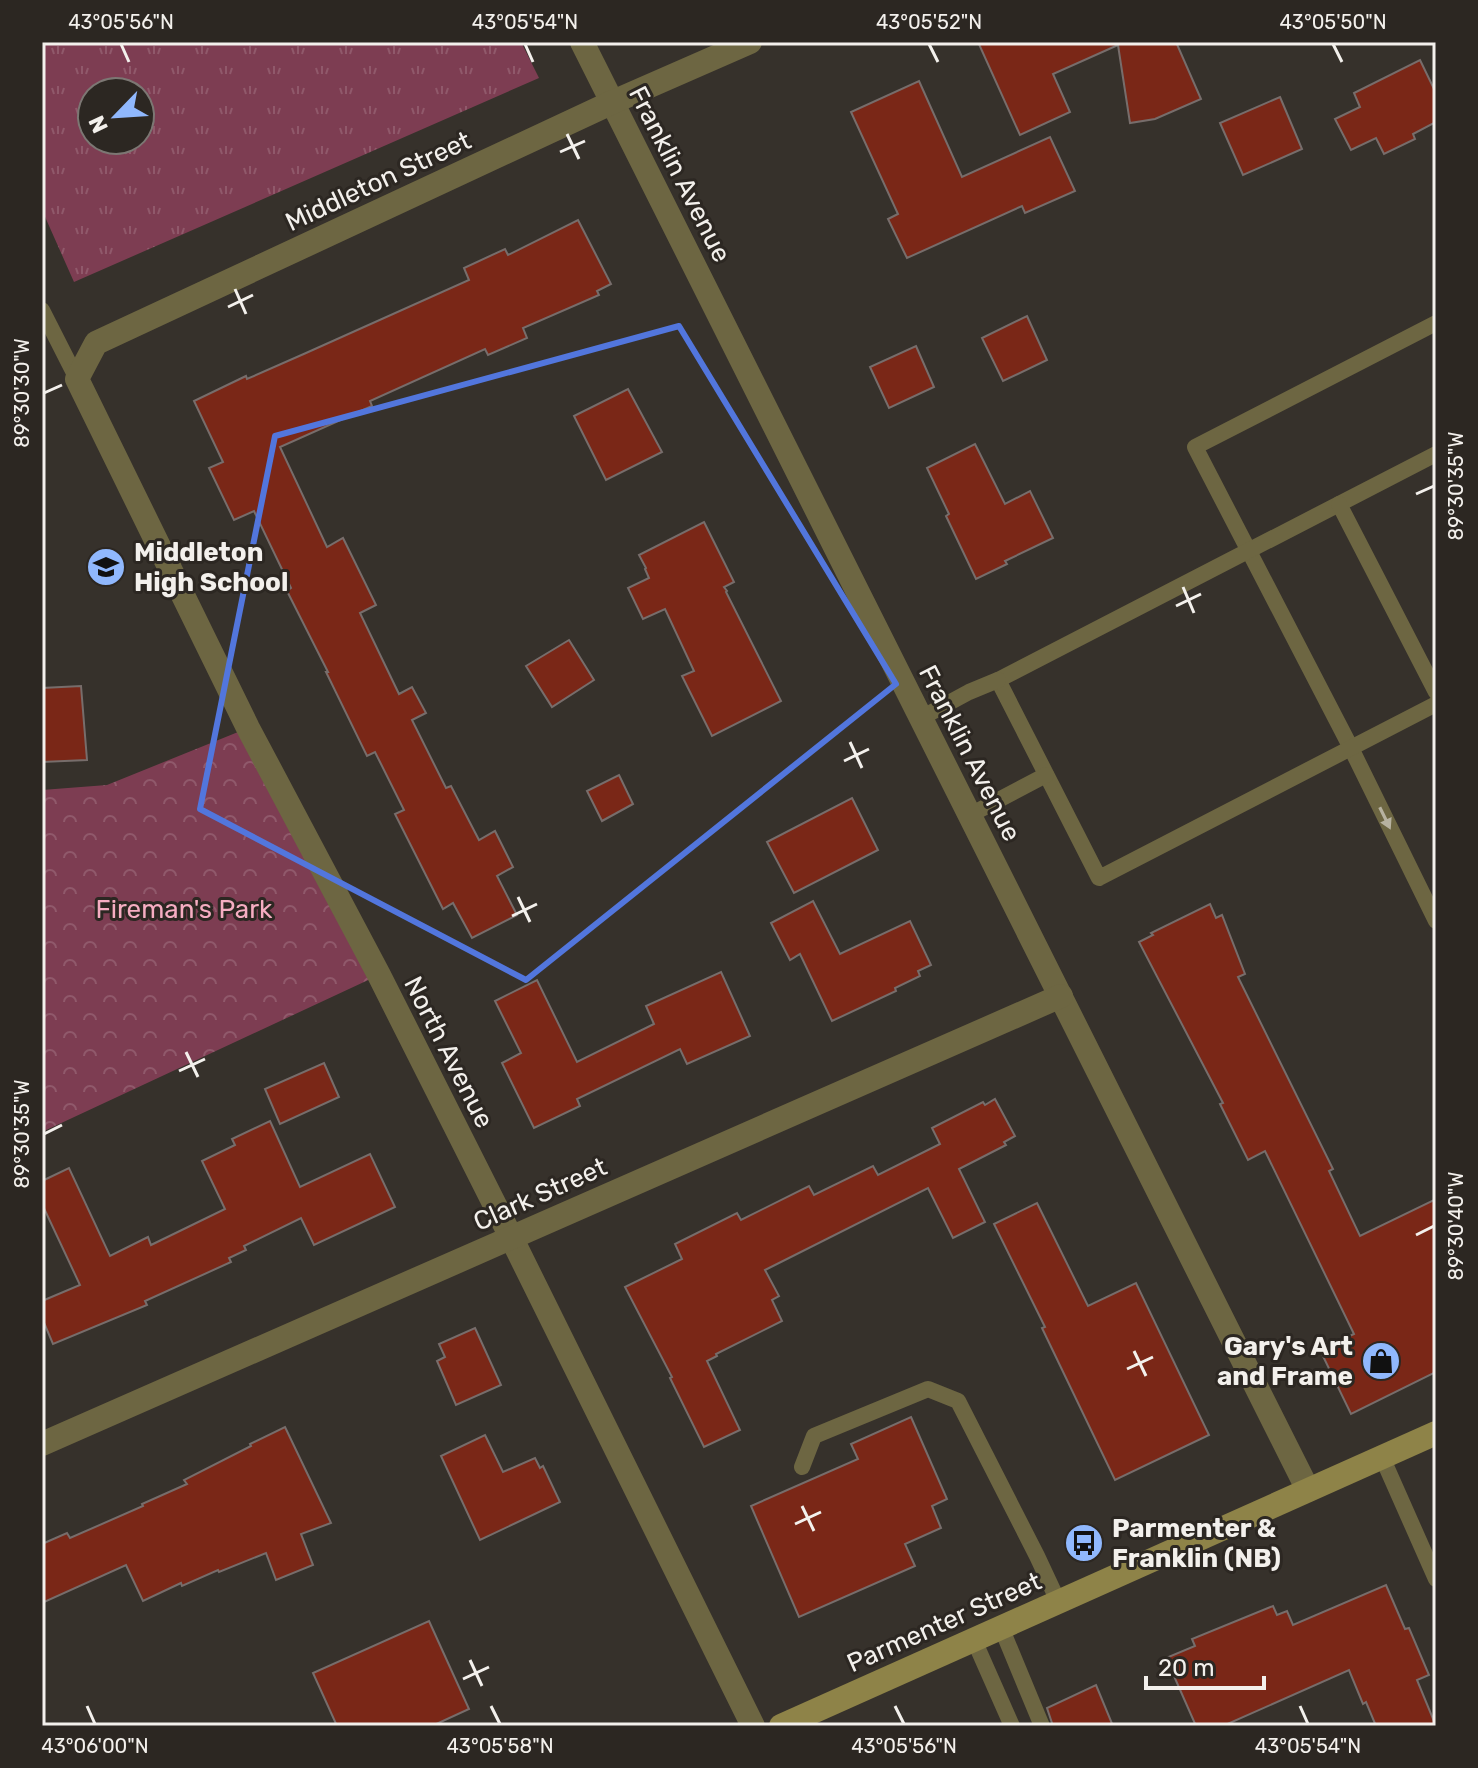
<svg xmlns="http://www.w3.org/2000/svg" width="1478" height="1768" viewBox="0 0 1478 1768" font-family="Rubik,sans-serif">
<defs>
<pattern id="grass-tufts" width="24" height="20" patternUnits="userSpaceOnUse" patternTransform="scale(2)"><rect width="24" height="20" fill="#7d3d52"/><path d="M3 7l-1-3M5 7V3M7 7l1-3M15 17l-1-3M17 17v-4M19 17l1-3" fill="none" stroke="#90596b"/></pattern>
<pattern id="forest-crowns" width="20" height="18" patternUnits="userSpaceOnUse" patternTransform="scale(2)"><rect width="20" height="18" fill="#7d3d52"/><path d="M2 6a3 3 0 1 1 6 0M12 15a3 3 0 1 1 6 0" fill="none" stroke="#90596b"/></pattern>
</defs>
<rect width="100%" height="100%" fill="#36312b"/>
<!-- grass -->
<path fill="url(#grass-tufts)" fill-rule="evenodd" d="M42 42H521L539 78 74 282 42 210ZM92 92H140V140H92Z"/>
<!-- forest -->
<path fill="url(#forest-crowns)" d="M248 728 379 975 42 1132V790L107 785Z"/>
<!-- building -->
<g fill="#7a2717" stroke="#776d6b" stroke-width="2">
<path d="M978 42H1176L1201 99 1155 119 1130 123 1118 45 1053 74 1070 112 1020 135Z"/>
<path d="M1420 60 1436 93V122L1413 134 1415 139 1384 154 1376 138 1351 150 1335 119 1360 107 1354 93Z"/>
<path d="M919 81 962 177 1050 137 1075 191 1025 213 1022 206 907 258 888 219 898 214 851 112Z"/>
<path d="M1280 97 1302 149 1243 175 1220 123Z"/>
<path d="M578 220 611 284 597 291 599 295 523 328 527 338 488 355 485 349 370 401 372 406 280 447 327 547 343 538 376 605 360 613 399 694 412 687 426 713 412 720 446 788 451 786 479 840 495 831 513 867 497 876 517 915 472 938 453 903 443 909 395 814 404 810 375 752 367 756 326 672H328L287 591 291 588 254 511 234 520 209 468 223 462 194 401 246 376 247 379 306 353 469 280 464 268 505 249 508 255Z"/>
<path d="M1027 316 1047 360 1003 381 982 338Z"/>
<path d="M916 346 934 387 889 408 870 367Z"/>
<path d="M628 389 662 452 606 480 574 416Z"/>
<path d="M975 444 1005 504 1030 491 1053 538 1005 561 1007 564 976 579 946 516 949 514 927 468Z"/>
<path d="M704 522 734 582 724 587 727 591 726 592 781 701 712 736 682 676 694 671 665 609 643 619 628 588 649 578 645 569 646 568 639 555Z"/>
<path d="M569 640 594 680 552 707 526 666Z"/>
<path d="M81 686 87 760 42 762V688Z"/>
<path d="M619 775 633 804 602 821 587 791Z"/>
<path d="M852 798 878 850 794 893 767 842Z"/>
<path d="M813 901 840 954 910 921 931 965 918 971 920 976 895 988 896 991 832 1021 800 954 790 960 771 923Z"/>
<path d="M1210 904 1216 918 1222 915 1245 974 1238 977 1333 1169 1329 1171 1360 1236 1436 1199V1372L1351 1414 1320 1350 1354 1334 1265 1151 1248 1160 1220 1104 1223 1103 1139 942 1153 935 1151 933Z"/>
<path d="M721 972 750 1036 687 1064 680 1049 577 1099 580 1106 534 1128 502 1063 521 1053 495 1001 537 980 577 1062 654 1024 646 1006Z"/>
<path d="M324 1063 339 1097 280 1124 265 1089Z"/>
<path d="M995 1099 1015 1136 1004 1142 1006 1145 959 1169 985 1222 953 1238 928 1188 765 1270 779 1296 772 1300 782 1321 716 1354 717 1356 707 1361 740 1430 704 1447 670 1378 672 1377 625 1287 682 1259 675 1244 737 1213 741 1220 809 1186 814 1195 873 1166 878 1175 940 1144 932 1128 983 1102 985 1105Z"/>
<path d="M270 1121 300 1187 370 1154 395 1207 314 1245 301 1218 244 1246 246 1250 229 1258 231 1262 145 1301 147 1305 53 1344 42 1318V1301L80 1285 42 1204V1181L69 1168 110 1256 148 1237 151 1245 225 1209 202 1161 235 1145 232 1139Z"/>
<path d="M1037 1203 1088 1306 1136 1283 1209 1435 1115 1480 1042 1328 1045 1327 994 1224Z"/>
<path d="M475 1328 501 1385 456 1405 437 1361 445 1357 439 1344Z"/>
<path d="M911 1417 947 1499 932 1506 941 1528 905 1544 915 1566 799 1617 751 1506 858 1459 851 1444Z"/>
<path d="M285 1427 331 1523 301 1534 313 1565 276 1580 266 1553 219 1572 218 1570 182 1586 181 1583 143 1601 126 1565 42 1603V1544L67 1533 70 1538 143 1506 142 1504 187 1484 184 1480 251 1446 250 1444Z"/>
<path d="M485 1435 503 1472 535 1458 540 1468 543 1466 560 1502 480 1540 441 1456Z"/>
<path d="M1386 1585 1405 1629 1409 1628 1429 1675 1417 1680 1436 1726H1376L1366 1702 1363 1704 1349 1670 1223 1726H1196L1166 1658 1195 1646 1192 1639 1273 1606 1277 1615 1287 1611 1293 1625Z"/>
<path d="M429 1621 469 1709 432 1726H337L313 1673Z"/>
<path d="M1096 1685 1113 1726H1053L1047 1708Z"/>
</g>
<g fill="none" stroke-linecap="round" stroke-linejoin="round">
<!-- lane -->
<g stroke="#6d6642" stroke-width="16">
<path d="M42 310 77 379"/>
<path d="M1436 323 1195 447 1351 748 1436 921"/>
<path d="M1436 454 998 680 1099 878 1436 704"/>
<path d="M1339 504 1436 692"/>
<path d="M921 718 969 692 998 680"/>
<path d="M970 815 1046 775"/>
<path d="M1382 1457 1436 1579"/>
<path d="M802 1467 814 1436 928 1389 958 1401 1037 1556 1058 1601"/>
<path d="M1001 1627 1042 1726"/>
<path d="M974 1640 1012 1726"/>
</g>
<!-- street -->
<g stroke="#6d6642" stroke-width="24">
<path d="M582 42 1308 1490"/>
<path d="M750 42 613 102 96 343 77 379 248 728 379 975 511 1237 753 1726"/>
<path d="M42 1444 1061 996"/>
</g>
<!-- secondary -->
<path stroke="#8e8348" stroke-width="24" d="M781 1726 1436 1433"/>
</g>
<!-- one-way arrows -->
<defs><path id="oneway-solid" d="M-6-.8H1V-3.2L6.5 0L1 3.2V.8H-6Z" transform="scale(2)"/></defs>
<use fill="#b7b2a0" href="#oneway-solid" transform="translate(1385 818) rotate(64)"/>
<!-- marked area -->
<path fill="none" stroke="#5276dd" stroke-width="6" stroke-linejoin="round" d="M679 326 896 684 526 980 200 809 275 436Z"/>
<!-- ticks -->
<path fill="none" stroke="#f3f0ec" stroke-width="3" d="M121 44 129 62M525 44 533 62M929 44 938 62M1333 44 1342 62M567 134 579 159M560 152 585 141M235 289 246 314M228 307 253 295M44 393 62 385M1416 494 1434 486M1183 587 1194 613M1176 606 1201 594M850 742 862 768M844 761 869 749M518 897 530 922M512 916 537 904M186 1052 198 1077M179 1071 205 1059M44 1134 62 1125M1416 1235 1434 1226M1134 1351 1146 1376M1127 1369 1153 1357M802 1506 814 1531M795 1524 821 1512M470 1660 482 1686M463 1679 489 1667M87 1706 95 1724M491 1706 500 1724M895 1706 904 1724M1300 1706 1308 1724"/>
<!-- icons -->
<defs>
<g id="school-disc" transform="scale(2)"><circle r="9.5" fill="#90b8fd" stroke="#2c2722"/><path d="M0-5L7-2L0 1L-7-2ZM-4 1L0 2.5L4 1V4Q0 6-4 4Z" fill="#111"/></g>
<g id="shop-disc" transform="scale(2)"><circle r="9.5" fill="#90b8fd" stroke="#2c2722"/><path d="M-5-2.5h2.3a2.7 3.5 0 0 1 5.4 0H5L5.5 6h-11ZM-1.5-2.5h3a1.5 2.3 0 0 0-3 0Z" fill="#111"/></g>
<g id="bus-disc" transform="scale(2)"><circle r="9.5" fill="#90b8fd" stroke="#2c2722"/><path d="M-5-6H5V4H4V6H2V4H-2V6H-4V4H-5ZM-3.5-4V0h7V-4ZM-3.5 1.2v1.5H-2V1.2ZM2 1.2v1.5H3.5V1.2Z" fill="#111"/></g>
</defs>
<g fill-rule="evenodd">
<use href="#school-disc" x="106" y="567"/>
<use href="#shop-disc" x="1381" y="1361"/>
<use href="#bus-disc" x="1084" y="1543"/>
</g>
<g text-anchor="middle" stroke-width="6" stroke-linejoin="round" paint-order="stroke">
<!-- street labels -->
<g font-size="26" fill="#f3f0ec" stroke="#2c2722">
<text transform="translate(680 174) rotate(63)" y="9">Franklin Avenue</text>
<text transform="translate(378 181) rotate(-25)" y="9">Middleton Street</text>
<text transform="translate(970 753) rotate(63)" y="9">Franklin Avenue</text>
<text transform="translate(449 1052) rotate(63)" y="9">North Avenue</text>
<text transform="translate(540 1194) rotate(-24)" y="9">Clark Street</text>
<text transform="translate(944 1622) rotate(-24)" y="9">Parmenter Street</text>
</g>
<!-- poi labels -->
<g font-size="26" font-weight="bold" fill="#f3f0ec" stroke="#2c2722" text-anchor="start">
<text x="134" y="561">Middleton<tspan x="134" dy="30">High School</tspan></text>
<text x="1353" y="1355" text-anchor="end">Gary's Art<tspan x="1353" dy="30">and Frame</tspan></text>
<text x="1112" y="1537">Parmenter &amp;<tspan x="1112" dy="30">Franklin (NB)</tspan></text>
</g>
<!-- park labels -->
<g font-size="26" fill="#f6adc2" stroke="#2c2722">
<text x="184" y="918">Fireman's Park</text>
</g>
</g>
<!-- border -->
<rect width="1478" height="1768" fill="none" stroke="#2c2722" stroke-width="88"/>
<!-- north arrow -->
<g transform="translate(116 116) rotate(245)"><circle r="38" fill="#2c2722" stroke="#7c7773" stroke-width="2"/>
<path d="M0-6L14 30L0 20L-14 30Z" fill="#90b8fd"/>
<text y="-12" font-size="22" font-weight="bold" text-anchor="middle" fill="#f3f0ec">N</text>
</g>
<!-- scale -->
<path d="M1146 1676v12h118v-12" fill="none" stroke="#f3f0ec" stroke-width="4"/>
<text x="1158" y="1676" font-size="24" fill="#f3f0ec" stroke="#2c2722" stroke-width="6" paint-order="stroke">20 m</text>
<rect x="44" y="44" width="1390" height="1680" fill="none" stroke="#f3f0ec" stroke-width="3"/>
<g font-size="20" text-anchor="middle" fill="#f3f0ec">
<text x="121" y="29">43°05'56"N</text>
<text x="525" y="29">43°05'54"N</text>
<text x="929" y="29">43°05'52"N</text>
<text x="1333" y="29">43°05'50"N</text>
<text transform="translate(22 393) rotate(-90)" y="7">89°30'30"W</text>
<text transform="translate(1456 486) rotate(-90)" y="7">89°30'35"W</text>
<text transform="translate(22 1134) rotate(-90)" y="7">89°30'35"W</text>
<text transform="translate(1456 1226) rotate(-90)" y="7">89°30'40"W</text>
<text x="95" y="1753">43°06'00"N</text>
<text x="500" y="1753">43°05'58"N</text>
<text x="904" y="1753">43°05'56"N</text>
<text x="1308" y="1753">43°05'54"N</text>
</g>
</svg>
